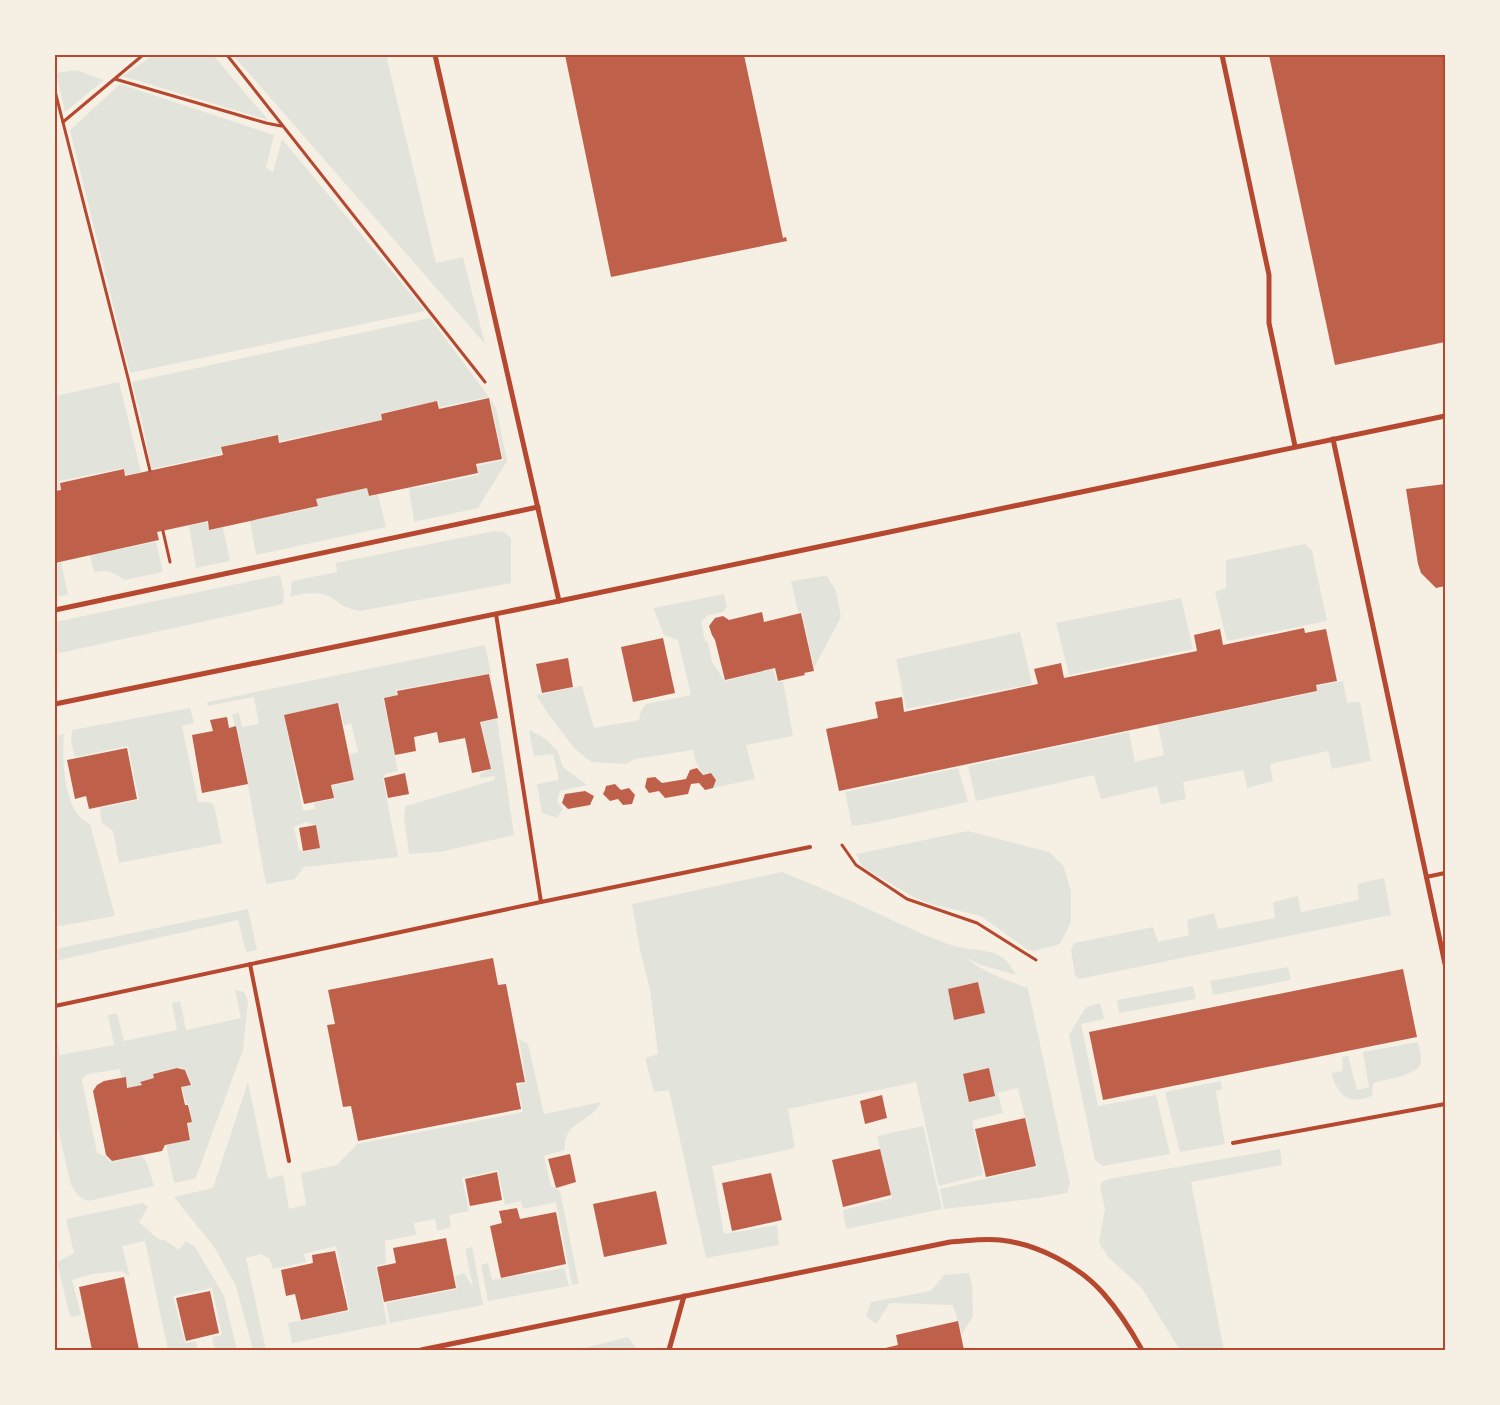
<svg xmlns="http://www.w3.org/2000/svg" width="1500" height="1405" viewBox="0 0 1500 1405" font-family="Arial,sans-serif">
<rect width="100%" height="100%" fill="#f6efe4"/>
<!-- green -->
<g fill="#e2e4dc" fill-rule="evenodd">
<path d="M154 55H213L268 120 122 76Z"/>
<path d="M233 55H386L436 263 463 257 485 344Z"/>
<path d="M76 70 104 80 65 112 56 73Z"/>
<path d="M120 84 274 135 266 168 273 172 282 139 425 311 130 373 70 130Z"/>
<path d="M430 318 489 397 440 407 438 401 380 413 381 420 280 441 278 434 221 447V454L151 469 142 421 132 382Z"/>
<path d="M119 382 141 472 126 475 124 468 59 481 60 489 55 490V396Z"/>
<path d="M490 398 496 408 507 461 478 508 414 522 409 489 479 475 477 466 503 460Z"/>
<path d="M367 488 369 497 378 495 386 527 256 555 250 521 318 507 316 499Z"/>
<path d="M207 522 209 530 223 527 230 561 196 568 189 526Z"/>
<path d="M494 531 504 532 511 538V583L360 611C345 608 344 606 332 598 319 591 304 593 290 597L292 581 337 572 336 563Z"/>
<path d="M156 542 163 572 124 580C114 571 106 570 94 572L90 555Z"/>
<path d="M1305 544 1312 551 1327 621 1227 641 1215 592 1226 588V560Z"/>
<path d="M61 562 68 595 55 597V563Z"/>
<path d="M280 575 284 593 283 604 55 654V622Z"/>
<path d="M824 576H827L836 591 841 617 814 668 802 612H798L791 581Z"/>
<path d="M724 594 727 607 723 612 708 615 701 622 705 641 708 642 712 662 725 681 773 669 777 682 783 681 793 736 746 745 755 779 713 788 716 779 711 773 703 774 696 763 693 750 635 759 626 764 591 762 575 749 549 715 536 695 582 686 594 728 639 720 641 711 646 704 691 695 678 640 664 635 653 608Z"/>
<path d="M1181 598 1193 649 1069 675 1056 623Z"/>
<path d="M1020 632 1032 684 906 709 896 659Z"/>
<path d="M485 645 491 673 396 690 397 695 383 698 398 771 385 774 383 779 398 857 304 867 295 879 266 884 237 726 235 725 232 714 239 713 242 727 259 724 254 697 208 706 207 702ZM339 703 344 726 351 723 358 752 349 755 354 781 332 786 334 799 314 803 315 809 303 811 284 715ZM306 822 316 825 320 848 303 852 299 850 294 827Z"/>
<path d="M1343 681 1347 703 1360 702 1371 761 1332 769 1328 751 1270 764 1273 781 1247 788 1243 770 1183 782 1186 799 1161 804 1157 786 1101 799 1094 775 976 801 968 766 1129 732 1135 762 1164 755 1158 725 1317 692 1316 686Z"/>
<path d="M190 708 194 723 182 726 198 802H209L214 805 222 843 119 863 113 831 102 823 100 808 139 800 128 746 75 757 71 741 72 730Z"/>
<path d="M497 719 514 835 440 852 409 854 404 817 406 806 494 780 495 776 480 778V774L491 769 481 722Z"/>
<path d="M529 730 544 738 557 750 563 767 587 785 560 791 557 801 563 809 557 818 542 813 537 784 559 780 553 754 534 756Z"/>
<path d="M64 734C62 757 63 795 78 815 81 819 86 822 90 824L115 916 55 927V736Z"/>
<path d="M958 768 968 802 873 823 852 826 845 792Z"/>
<path d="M968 831 1049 852 1063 865 1071 891V922L1060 944 1034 951 1028 950 981 916 931 904 913 897 863 867 856 854Z"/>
<path d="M782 872C814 885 845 898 877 913 901 924 925 936 951 945 978 954 1002 944 1016 975L981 965 965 957C984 973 1006 980 1028 988L1070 1184 1067 1193 1039 1198 944 1209 940 1189 1037 1167 1018 1088 998 1093 1003 1113 972 1121 983 1175 939 1186 916 1082 788 1109 795 1148 712 1166 724 1234 777 1225 779 1245 706 1258 669 1090 654 1092 645 1058 658 1054 650 989 640 950 632 904ZM978 982 984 1013 955 1019 948 989Z"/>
<path d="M1384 878 1391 915 1079 979 1075 976 1071 950 1074 943 1153 927 1158 942 1189 935 1187 920 1214 913 1218 929 1275 918 1273 902 1298 896 1301 912 1359 900 1357 884Z"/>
<path d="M248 909 257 950 246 952 238 920 55 961V949Z"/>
<path d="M1288 967 1291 980 1213 995 1210 981Z"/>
<path d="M1193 986 1196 999 1119 1013 1117 1000Z"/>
<path d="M235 990 244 992 248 1001 243 1050 196 1177 194 1179 174 1183 166 1145 191 1140 188 1124 192 1122 189 1104H186L182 1087 192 1085 186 1070 178 1067 153 1073 154 1078 140 1082 141 1085 128 1088 126 1077H121L120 1069 89 1074 84 1076 82 1081 97 1153 105 1156 110 1162 142 1156 147 1163 154 1186 88 1201C79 1198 76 1193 71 1185L55 1116V1028L60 1055 114 1045 108 1015 117 1013 124 1041 177 1030 172 1003 180 1001 186 1030 241 1018Z"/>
<path d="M1100 1003 1104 1019 1081 1024 1098 1106 1156 1095 1170 1154 1103 1166 1095 1160 1069 1035 1086 1007Z"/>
<path d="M519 1039 528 1044 544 1114 601 1102C592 1123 562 1121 565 1150L544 1156 551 1186 560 1191 579 1284 572 1285 556 1202 523 1209 521 1201 505 1205 498 1170 462 1178 469 1211 449 1215 451 1227 437 1231 435 1219 414 1223 416 1235 385 1241 386 1263 376 1266 387 1324 292 1343 288 1323 350 1311 336 1246 304 1254 306 1262 273 1269 269 1258 260 1254 246 1258 266 1350H253L236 1286 214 1247 174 1197 213 1188 248 1082 268 1179 283 1175 289 1209 306 1205 301 1173 337 1165 357 1144 523 1112 518 1085 526 1082Z"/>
<path d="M1418 1042C1419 1048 1423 1059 1420 1065 1416 1075 1384 1080 1373 1083L1372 1096C1347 1105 1339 1096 1331 1073L1343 1071 1342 1057 1348 1056 1357 1090 1369 1087 1363 1052Z"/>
<path d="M1221 1081 1222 1089 1216 1091 1225 1144 1180 1152 1165 1092Z"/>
<path d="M923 1126 942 1209 846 1229 843 1210 892 1198 877 1136Z"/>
<path d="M1280 1149 1282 1165 1191 1182 1224 1350H1180L1141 1287 1109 1258 1099 1243 1105 1209 1100 1187 1102 1182 1108 1179Z"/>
<path d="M143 1203 148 1207 139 1222 158 1239 165 1240 179 1250 186 1241 195 1247 224 1296 237 1350H215L212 1337 222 1335 212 1288 173 1296 185 1343 196 1341 198 1350H168L145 1241 122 1246 130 1277 122 1271 92 1274 72 1280 81 1315 70 1317 57 1262 74 1253 66 1219Z"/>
<path d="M472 1247 483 1305 390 1323 386 1303 457 1289 455 1276 464 1273 473 1287 465 1249Z"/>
<path d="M488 1263 492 1280 564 1268 569 1286 488 1301 481 1265Z"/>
<path d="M969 1273 972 1285 973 1316 962 1334 953 1305 890 1303 876 1324 866 1316 871 1302 931 1291 944 1275Z"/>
<path d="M628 1337 638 1350H577Z"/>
</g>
<!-- building -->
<g fill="#bf614a">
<path d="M565 55H744L783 238 786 237 787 241 611 277Z"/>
<path d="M1269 55H1445V342L1335 365Z"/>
<path d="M489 398 502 459 476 464 478 473 369 496 367 488 316 499 318 506 209 530 208 521 157 532 159 540 55 563V491L61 490 60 483 124 469 125 476 223 455 221 447 278 435 279 443 382 420 381 414 437 401 439 409Z"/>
<path d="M1445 484V586L1436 588 1421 573 1418 564 1406 489Z"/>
<path d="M762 612 764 622 801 613 814 671 804 673 805 675 778 681 775 668 725 680 715 640 712 635 709 626 715 618 723 616 729 620Z"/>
<path d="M1304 628 1305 633 1326 629 1337 681 1316 685 1317 691 839 791 826 729 878 718 875 702 902 697 904 712 1038 684 1034 669 1061 663 1064 678 1197 651 1194 635 1220 629 1223 645Z"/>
<path d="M663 638 675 693 633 702 621 647Z"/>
<path d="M568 658 573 687 542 693 536 664Z"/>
<path d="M489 674 498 718 480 722 491 769 472 773 465 738 439 743 437 732 414 737 416 751 395 755 384 698 398 695 397 691Z"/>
<path d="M338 703 354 780 331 785 334 798 304 804 284 715Z"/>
<path d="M227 717 229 728 236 726 248 784 202 793 192 735 213 731 210 720Z"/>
<path d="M127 748 137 799 89 809 86 796 75 799 67 760Z"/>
<path d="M697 768 703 775 711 773 716 780 713 788 705 790 699 783 691 784 688 794 665 798 659 791 649 793 645 787 647 778 655 777 662 783 686 779 690 770Z"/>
<path d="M405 773 409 794 388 798 384 778Z"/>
<path d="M615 784 621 790 629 788 635 795 632 804 623 805 618 799 610 801 603 794 605 790 606 786Z"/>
<path d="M585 791 594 796 590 805 568 809 562 803 565 794Z"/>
<path d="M316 825 320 848 303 851 299 828Z"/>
<path d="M493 958 498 985 506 984 525 1082 516 1083 521 1109 358 1141 351 1106 343 1107 327 1025 335 1024 328 990Z"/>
<path d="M1403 969 1417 1037 1103 1100 1089 1032Z"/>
<path d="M978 982 985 1013 954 1020 948 989Z"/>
<path d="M177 1068 185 1070 191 1085 181 1087 185 1105H188L192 1122 187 1123 190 1140 165 1145 162 1151 112 1161 106 1155 93 1091 97 1085 104 1081 126 1077 127 1088 142 1085 140 1082 154 1078 153 1074Z"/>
<path d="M989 1068 995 1096 969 1102 963 1074Z"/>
<path d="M882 1095 887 1118 865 1124 860 1101Z"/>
<path d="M1025 1118 1036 1166 986 1177 975 1129Z"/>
<path d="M880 1149 891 1195 843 1207 832 1160Z"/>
<path d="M570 1154 576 1182 556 1188 548 1159Z"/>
<path d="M497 1172 502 1200 470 1206 465 1179Z"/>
<path d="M771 1173 782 1220 732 1231 722 1183Z"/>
<path d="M656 1191 667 1244 604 1257 593 1204Z"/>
<path d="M517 1208 520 1219 556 1212 566 1264 501 1278 490 1226 502 1223 499 1211Z"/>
<path d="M446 1238 456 1288 384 1302 377 1267 396 1263 393 1248Z"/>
<path d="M335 1251 348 1310 301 1320 295 1294 286 1296 281 1270 313 1263 312 1255Z"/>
<path d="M124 1277 139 1350H92L79 1287Z"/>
<path d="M210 1291 219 1333 186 1341 176 1298Z"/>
<path d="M958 1321 964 1350H877L898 1345 896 1335Z"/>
</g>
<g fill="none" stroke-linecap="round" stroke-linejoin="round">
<!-- path -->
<g stroke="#b5482f" stroke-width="3">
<path d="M227 55 485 382"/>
<path d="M115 79 266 123 281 126"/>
<path d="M55 91 128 378 150 471"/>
<path d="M63 122 143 55"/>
<path d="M163 531 170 562"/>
<path d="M842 845 856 865 907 899 977 923 1036 960"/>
</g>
<!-- service -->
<g stroke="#b5482f" stroke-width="4">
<path d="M496 614 541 902 810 847"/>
<path d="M1426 877 1445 873"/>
<path d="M250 964 289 1161"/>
<path d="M55 1006 541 902"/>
<path d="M1233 1143 1445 1104"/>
</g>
<!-- minor -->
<g stroke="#b5482f" stroke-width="5">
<path d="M435 55 559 601"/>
<path d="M1222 55 1269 275V323L1295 446"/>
<path d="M1333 439 1445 964"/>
<path d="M55 610 538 507"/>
<path d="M55 704 559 601 1445 416"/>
<path d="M421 1350 950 1242C967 1241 984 1238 1000 1240 1037 1244 1078 1265 1103 1293 1118 1310 1131 1330 1142 1350"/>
<path d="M669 1350 684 1296"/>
</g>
</g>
<!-- border -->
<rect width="1500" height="1405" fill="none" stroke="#f6efe4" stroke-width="112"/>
<rect x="56" y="56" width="1388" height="1293" fill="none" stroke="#b5482f" stroke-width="2"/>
</svg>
